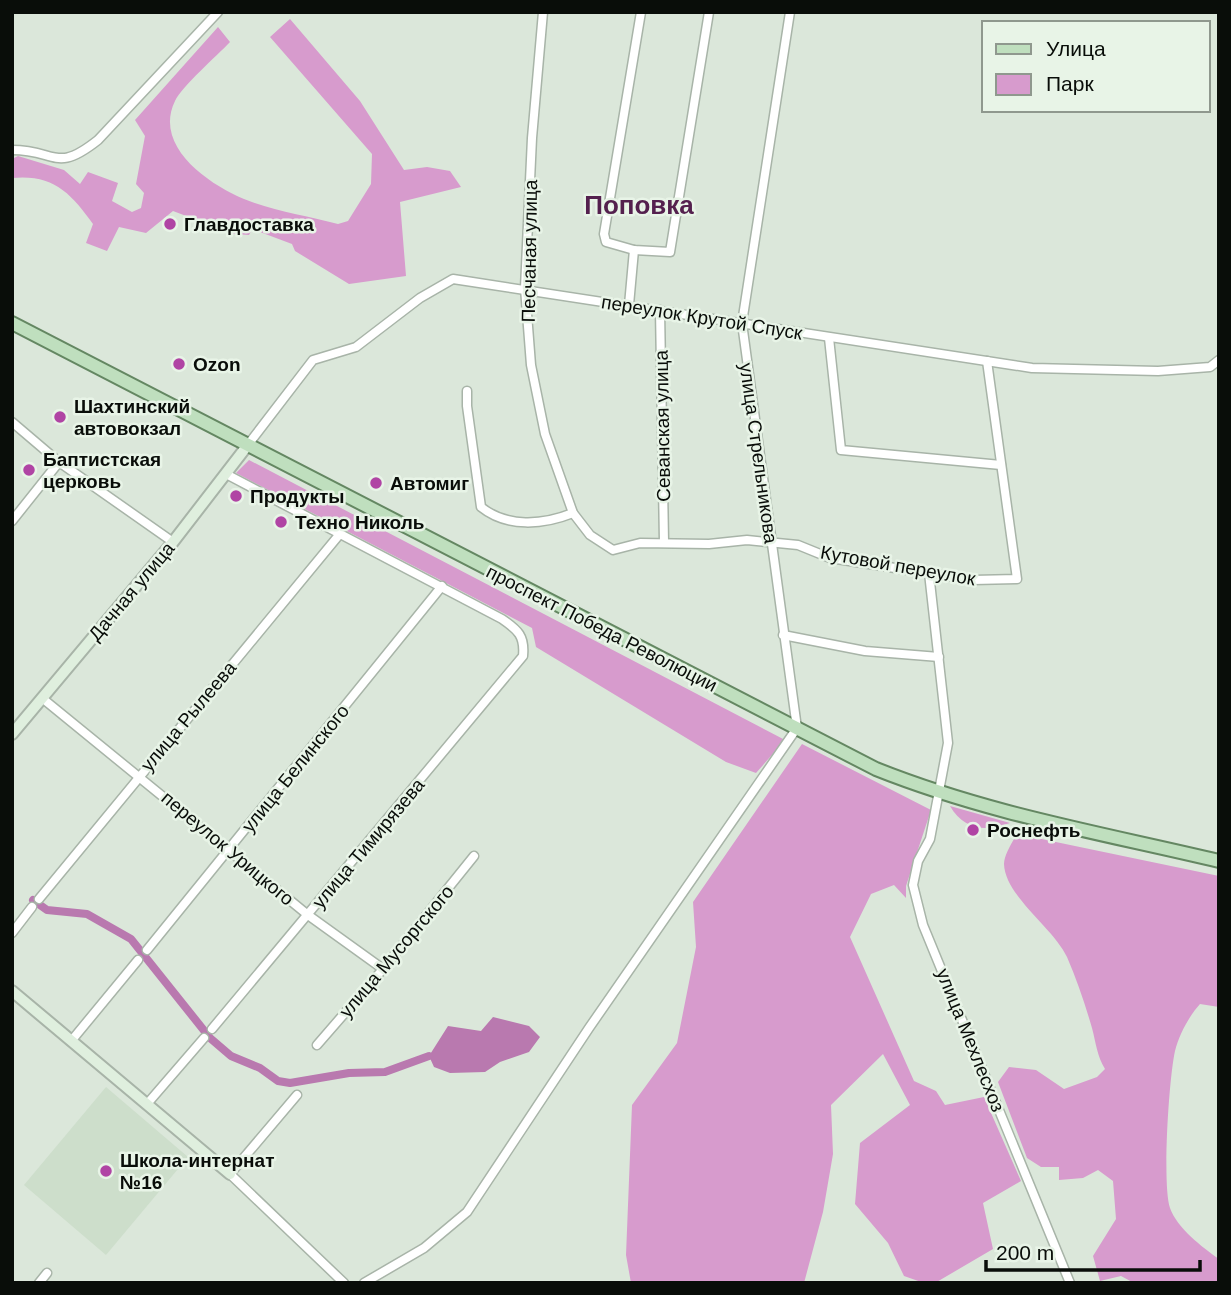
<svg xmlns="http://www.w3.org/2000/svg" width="1231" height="1295" viewBox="0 0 1231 1295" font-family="Arial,sans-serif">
<rect width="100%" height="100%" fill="#dbe7da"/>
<!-- built -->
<path fill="#cddecb" d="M106 1087 188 1157 106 1255 24 1185Z"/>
<!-- green -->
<g fill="#d79bcd">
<path d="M290 19 360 101 404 170 427 167 450 171 461 187 400 202 406 276 349 284 295 251 292 244 252 229 249 235 234 234 173 211 146 233 119 227 107 251 86 243 93 224C71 193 53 174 12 178V159L18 156 64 170 80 184 88 172 118 183 112 201 132 212 141 208 144 193 136 184 145 136 135 120 218 27 230 42C217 56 182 86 175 101 153 146 208 184 244 199 273 211 308 216 338 224L348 221 371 184 372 154 270 37Z"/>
<path d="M249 460 785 740 756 773 726 762 536 647 532 628 236 473Z"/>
<path d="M802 744 931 810 906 886V898L894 885 871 894 850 937 914 1081 936 1091 945 1105 984 1097 1021 1181 983 1203 993 1249 935 1283H924L904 1276 888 1243 855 1204 860 1143 910 1105 883 1054 831 1105 833 1154 823 1212 804 1283H631L626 1255 632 1105 677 1043 696 947 693 902Z"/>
<path d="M950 806 1010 823C985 832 964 830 950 806Z"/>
<path d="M1027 836 1219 876V1007L1200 1004C1189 1016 1179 1035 1175 1051 1169 1078 1162 1184 1170 1208 1177 1228 1202 1247 1219 1259V1283H1134L1121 1276 1100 1281 1093 1256 1116 1219 1113 1181 1098 1170 1083 1178 1059 1180V1167H1041L1027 1158 998 1082 1009 1067 1036 1070 1064 1089 1097 1077 1105 1069C1097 1056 1096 1043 1092 1028 1085 1004 1077 980 1067 957 1053 927 1005 896 1004 864 1004 856 1010 846 1014 839Z"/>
</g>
<!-- water -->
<path fill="#b979af" d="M493 1017 529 1026 540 1037 529 1052 500 1062 485 1072 450 1073 434 1067 429 1056 448 1026 481 1031Z"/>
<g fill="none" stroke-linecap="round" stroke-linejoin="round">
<!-- canal -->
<path stroke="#b979af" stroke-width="8" d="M33 900 47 910 87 914 131 939 210 1038 231 1056 260 1068 278 1081 290 1083 349 1073 385 1072 429 1056"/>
<!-- street casing -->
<g stroke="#a8b4a8" stroke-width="11">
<g id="street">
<path d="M543 12 532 138 525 288 531 365 545 434 573 513 590 535 613 550 640 543 709 544 747 540 798 545 830 558 973 580 1017 579 987 361"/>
<path d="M641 12 604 234 606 242 634 250 670 252 709 12"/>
<path d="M12 150C57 150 55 174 98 140L218 12"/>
<path d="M629 305 634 250"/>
<path d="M660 310 664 542"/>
<path d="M829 338 841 450 1001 465"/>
<path d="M467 391V406L481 507C507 528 543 525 573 513"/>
<path d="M12 422 59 462 173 542"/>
<path d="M247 446 313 360 356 347 420 298 453 279 1032 368 1158 371 1210 367 1219 360"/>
<path d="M12 521 59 462"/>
<path d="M929 573 948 743 930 839 918 861 913 885 923 925 1070 1283"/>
<path d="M783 635 865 651 939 657"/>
<path d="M42 698 308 915 383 969"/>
<path d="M39 899 339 535"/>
<path d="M12 933 32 907"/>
<path d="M147 950 442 586"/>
<path d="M212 1029 523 656C525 636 518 630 502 619L226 474"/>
<path d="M72 1040 138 960"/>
<path d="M317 1045 383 969 474 856"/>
<path d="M297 1095 230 1174 344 1283"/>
<path d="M147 1104 204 1038"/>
<path d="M39 1283 47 1273"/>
<path d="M364 1283 424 1248 467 1212 589 1028 797 728 742 323 790 12"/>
</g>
</g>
<!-- secondary casing -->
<g stroke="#a8b4a8" stroke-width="14">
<g id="secondary">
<path d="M12 734 173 542 247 446"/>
<path d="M12 991 230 1174"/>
</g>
</g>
<!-- primary casing -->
<g stroke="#648762" stroke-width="16">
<path id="primary" d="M12 323 876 769C989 814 1101 833 1219 861"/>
</g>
<!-- street -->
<use href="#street" stroke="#fff" stroke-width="8"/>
<!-- secondary -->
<use href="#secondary" stroke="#dfefde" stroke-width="10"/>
<!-- primary -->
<use href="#primary" stroke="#bfdfbe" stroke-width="12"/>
</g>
<!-- markers -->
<g fill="#b044a4" stroke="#e8f4e7" stroke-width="2.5">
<circle cx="170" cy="224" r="7"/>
<circle cx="179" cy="364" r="7"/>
<circle cx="60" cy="417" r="7"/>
<circle cx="29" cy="470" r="7"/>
<circle cx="376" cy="483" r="7"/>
<circle cx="236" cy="496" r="7"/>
<circle cx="281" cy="522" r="7"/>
<circle cx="973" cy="830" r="7"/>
<circle cx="106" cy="1171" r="7"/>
</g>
<g text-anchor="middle" stroke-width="5" stroke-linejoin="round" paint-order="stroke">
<!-- poi labels -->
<g font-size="19" font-weight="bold" fill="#090d09" stroke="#e8f4e7" text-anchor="start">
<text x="184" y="231">Главдоставка</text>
<text x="193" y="371">Ozon</text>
<text x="74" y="413">Шахтинский<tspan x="74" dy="22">автовокзал</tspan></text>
<text x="43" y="466">Баптистская<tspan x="43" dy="22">церковь</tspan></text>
<text x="390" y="490">Автомиг</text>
<text x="250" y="503">Продукты</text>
<text x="295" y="529">Техно Николь</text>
<text x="987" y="837">Роснефть</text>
<text x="120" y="1167">Школа-интернат<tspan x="120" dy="22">№16</tspan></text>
</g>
<!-- street labels -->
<g font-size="19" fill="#090d09" stroke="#e8f4e7">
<text transform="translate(529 251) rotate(-89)" y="7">Песчаная улица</text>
<text transform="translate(702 317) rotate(9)" y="7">переулок Крутой Спуск</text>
<text transform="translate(662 426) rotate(-91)" y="7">Севанская улица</text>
<text transform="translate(759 453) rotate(82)" y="7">улица Стрельникова</text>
<text transform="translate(898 565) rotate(10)" y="7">Кутовой переулок</text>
<text transform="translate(131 591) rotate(-50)" y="7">Дачная улица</text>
<text transform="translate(602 628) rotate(27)" y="7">проспект Победа Революции</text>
<text transform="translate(188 716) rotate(-50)" y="7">улица Рылеева</text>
<text transform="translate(295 768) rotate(-51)" y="7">улица Белинского</text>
<text transform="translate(368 843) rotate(-50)" y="7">улица Тимирязева</text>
<text transform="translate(228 848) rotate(40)" y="7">переулок Урицкого</text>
<text transform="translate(396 951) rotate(-50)" y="7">улица Мусоргского</text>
<text transform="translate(971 1040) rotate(68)" y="7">улица Мехлесхоз</text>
</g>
<!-- district labels -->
<g font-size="26" font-weight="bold" fill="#54204e" stroke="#e8f4e7">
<text x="639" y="214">Поповка</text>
</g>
</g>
<!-- border -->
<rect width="1231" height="1295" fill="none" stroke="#090d09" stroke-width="28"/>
<!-- legend -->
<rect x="982" y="21" width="228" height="91" fill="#e8f4e7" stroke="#8f988e" stroke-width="2"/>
<rect x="996" y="44" width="35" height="10" fill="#bfdfbe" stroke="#8f988e" stroke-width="2"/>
<text x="1046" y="56" font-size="21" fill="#090d09">Улица</text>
<rect x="996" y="74" width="35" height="21" fill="#d79bcd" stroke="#8f988e" stroke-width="2"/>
<text x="1046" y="91" font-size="21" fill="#090d09">Парк</text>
<!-- scale -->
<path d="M986 1260v10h214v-10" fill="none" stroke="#090d09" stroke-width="3.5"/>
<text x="996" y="1260" font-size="21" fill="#090d09" stroke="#e8f4e7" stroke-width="5" paint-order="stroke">200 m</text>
</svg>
